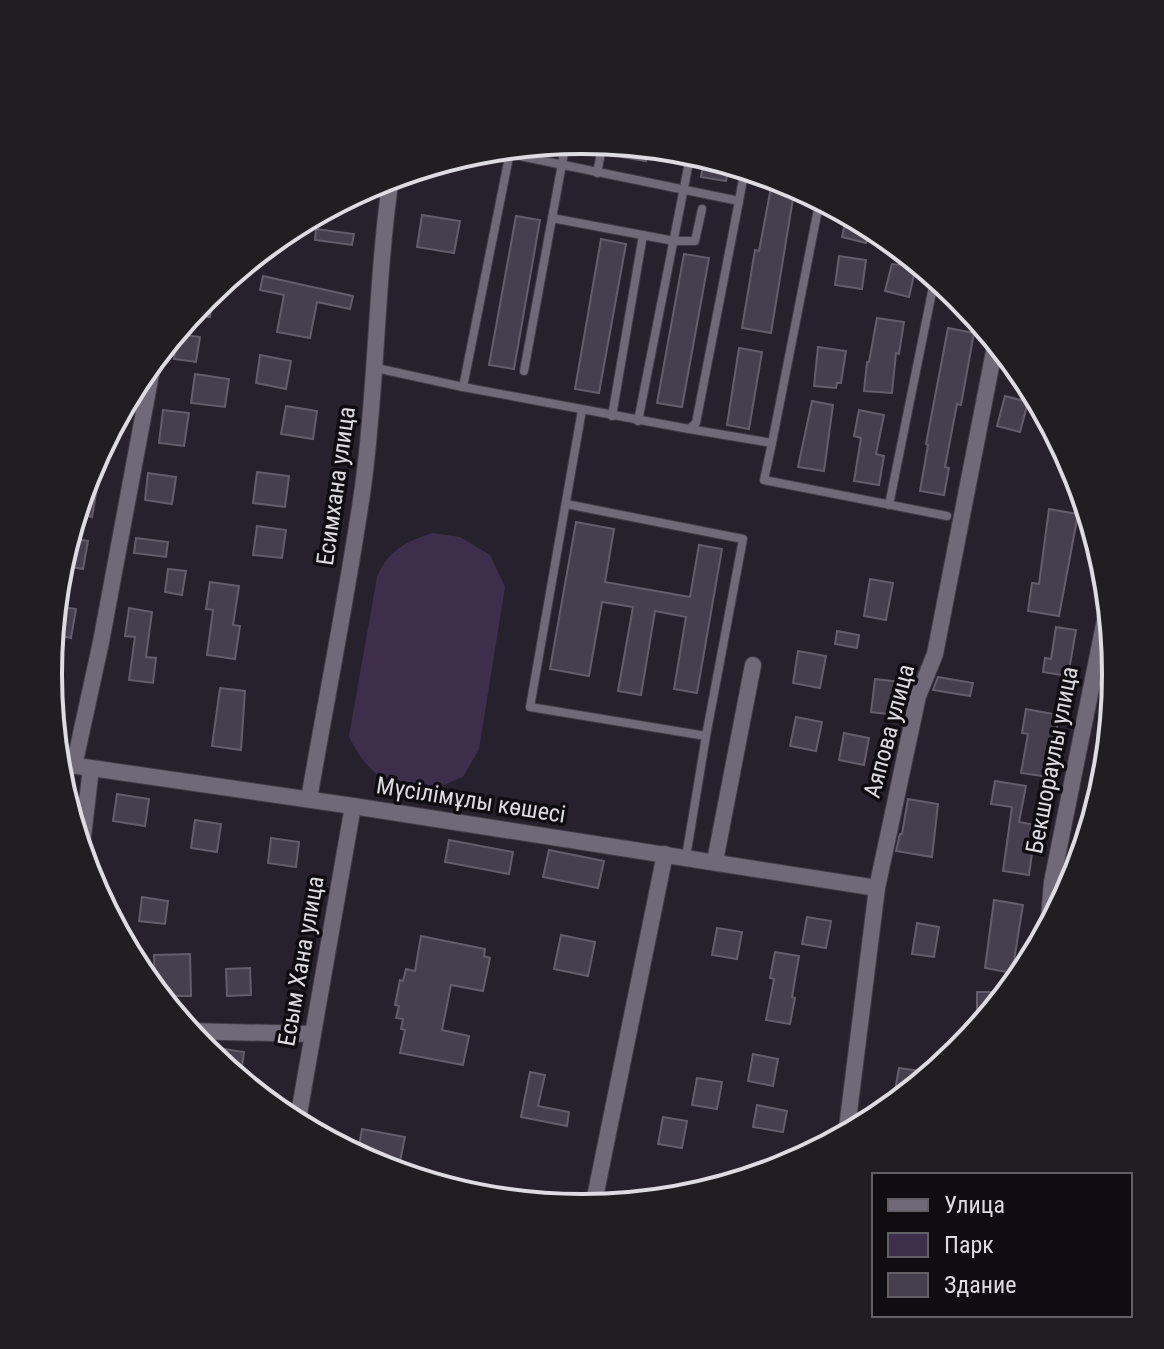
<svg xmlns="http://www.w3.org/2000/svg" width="1164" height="1349" viewBox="0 0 1164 1349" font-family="'Roboto Condensed',sans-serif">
<rect width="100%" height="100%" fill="#27212e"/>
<!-- green -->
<path fill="#3d2f4c" d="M433 533 460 537 490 555 505 587 479 749 463 777C454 780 443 786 433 788 392 793 364 771 349 736L377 577C388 550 407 541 433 533Z"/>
<!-- building -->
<g fill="#463f4d" stroke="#645d6c" stroke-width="2">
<path d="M623 145 648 147 646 161 621 157Z"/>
<path d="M705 156 729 164 726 181 701 177Z"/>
<path d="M773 177 795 186 771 333 742 328 755 250 759 251Z"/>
<path d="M847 214 870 226 866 243 842 237Z"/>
<path d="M422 215 460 221 454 253 417 247Z"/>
<path d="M516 216 540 220 514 369 489 365Z"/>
<path d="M316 229 354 234 352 245 315 240Z"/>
<path d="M601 239 626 244 599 393 575 389Z"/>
<path d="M904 251 917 262 909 297 885 291 892 264 901 265Z"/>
<path d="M684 254 709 258 682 407 657 403Z"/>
<path d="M839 256 866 260 862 289 835 285Z"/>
<path d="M263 276 353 296 350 309 317 302 310 338 277 332 284 295 260 290Z"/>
<path d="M214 289 210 317 190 314 205 297Z"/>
<path d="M877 318 904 322 899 354 896 353 892 393 864 391 867 362H869Z"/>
<path d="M948 328 974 333 961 405 957 404 945 467 949 468 944 495 920 491 928 445 926 444Z"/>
<path d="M177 334 200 337 196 362 174 359Z"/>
<path d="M818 347 846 351 841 383H837L836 388 814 386Z"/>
<path d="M739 348 762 352 749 429 727 425Z"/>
<path d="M260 355 291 361 286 389 256 383Z"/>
<path d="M195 374 229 379 225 407 191 403Z"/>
<path d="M1005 396 1028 402 1020 432 997 426Z"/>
<path d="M812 401 833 405 824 471 798 467Z"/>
<path d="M286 406 317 411 313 439 281 434Z"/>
<path d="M163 410 189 413 184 446 159 443Z"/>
<path d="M859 410 884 415 876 454 884 456 879 485 854 481 861 438 854 436Z"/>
<path d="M92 463 101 465 92 517 76 513Z"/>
<path d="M257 472 289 476 285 507 253 503Z"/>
<path d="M148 473 176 477 172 504 145 500Z"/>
<path d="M1049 509 1078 514 1059 616 1028 611 1032 583 1039 584Z"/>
<path d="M576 522 614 529 605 582 690 597 699 545 722 549 697 693 674 689 686 617 655 611 641 695 618 691 633 607 602 602 589 676 550 669Z"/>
<path d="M257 526 286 530 282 558 253 555Z"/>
<path d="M68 537 88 541 83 569 60 565Z"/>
<path d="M136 538 168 542 166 557 134 553Z"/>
<path d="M168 569 186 571 182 595 165 592Z"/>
<path d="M870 579 893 583 886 620 864 616Z"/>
<path d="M210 582 239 586 233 625 240 626 235 659 207 655 213 610 206 609Z"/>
<path d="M55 606 76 609 71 638 52 634Z"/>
<path d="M129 608 152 612 146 657 156 658 153 683 129 680 135 637 125 636Z"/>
<path d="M1056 627 1076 630 1068 676 1043 672 1045 658 1051 659Z"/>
<path d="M837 631 859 635 857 648 835 644Z"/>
<path d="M798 651 826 656 820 688 793 683Z"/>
<path d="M938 677 973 683 970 696 933 690Z"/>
<path d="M875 679 900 682 897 715 871 712Z"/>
<path d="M220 688 245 691 241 750 212 746Z"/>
<path d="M1026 709 1059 715 1049 777 1021 773 1028 734 1022 733Z"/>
<path d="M796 717 822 722 816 751 790 746Z"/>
<path d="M844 733 869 738 864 765 839 760Z"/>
<path d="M995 781 1026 786 1019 822 1036 825 1029 875 1003 871 1012 807 991 804Z"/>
<path d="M117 794 149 799 145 826 113 821Z"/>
<path d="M908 799 938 804 932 857 896 851 900 834H902Z"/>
<path d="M195 820 221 824 217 852 191 848Z"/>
<path d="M271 838 299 842 296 867 268 863Z"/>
<path d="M449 840 513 852 509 874 445 862Z"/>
<path d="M549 850 604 861 598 888 543 877Z"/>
<path d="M142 897 168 901 165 924 139 921Z"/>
<path d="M994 900 1023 905 1012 973 985 968Z"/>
<path d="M807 917 831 921 826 948 802 944Z"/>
<path d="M917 923 939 927 934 957 912 954Z"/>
<path d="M717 928 742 932 737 959 712 955Z"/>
<path d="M561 935 595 942 588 976 554 969Z"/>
<path d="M421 936 485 949 484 956 490 958 483 991 451 985 442 1030 469 1036 463 1065 400 1053 405 1030 401 1029 403 1019 396 1018 399 1006 395 1005 400 980 403 981 406 969 415 971Z"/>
<path d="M775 952 799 956 792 997 795 998 790 1024 766 1020 774 979 770 978Z"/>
<path d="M190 954 191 996H159L155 992 154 955Z"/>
<path d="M250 968 251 995 227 996 226 969Z"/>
<path d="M977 992H1009L989 1016H977Z"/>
<path d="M211 1047 244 1052 240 1081 209 1056Z"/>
<path d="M753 1054 778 1059 773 1086 748 1081Z"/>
<path d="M899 1068 934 1073 892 1107Z"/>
<path d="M530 1072 545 1075 538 1106 569 1112 567 1126 521 1117Z"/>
<path d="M697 1078 722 1082 717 1109 692 1105Z"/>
<path d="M757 1105 787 1111 783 1132 753 1127Z"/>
<path d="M663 1117 687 1121 682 1148 658 1144Z"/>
<path d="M362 1129 405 1137 398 1171 374 1166 357 1157Z"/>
<path d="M642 1191 674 1197V1200L639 1203Z"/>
</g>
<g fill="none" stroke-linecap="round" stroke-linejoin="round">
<!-- lane casing -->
<g stroke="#413d47" stroke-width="10">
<g id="lane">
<path d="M510 154 739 201 745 168"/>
<path d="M597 173 603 143"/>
<path d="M552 218 674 241H695L702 209"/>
<path d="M376 368 463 387 511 147"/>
<path d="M524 371 566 142"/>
<path d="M463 387 689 429 696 423 739 201"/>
<path d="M612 416 643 235"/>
<path d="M638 421 691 152"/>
<path d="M689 429 772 443 764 480 947 516"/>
<path d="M772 443 820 199"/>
<path d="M566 504 743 539 706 736 530 707 582 410"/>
<path d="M889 505 935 277"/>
<path d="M686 857 706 736"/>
</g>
</g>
<!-- street casing -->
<g stroke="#413d47" stroke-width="18">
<g id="street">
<path d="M57 763 353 806 877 888"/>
<path d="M74 766 101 642 154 358"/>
<path d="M309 799C327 695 348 591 363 487 377 384 376 280 391 177"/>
<path d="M81 854 91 768"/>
<path d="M715 861 753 665"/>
<path d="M1048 931 1052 882 1109 600"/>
<path d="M187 1031 312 1034"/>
<path d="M297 1125 353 806"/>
<path d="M846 1136 877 888 918 696 935 654 996 341"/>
<path d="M593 1207 665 854"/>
</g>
</g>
<!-- lane -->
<use href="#lane" stroke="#6f6978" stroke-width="8"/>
<!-- street -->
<use href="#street" stroke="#6f6978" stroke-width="16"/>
</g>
<g text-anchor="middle" stroke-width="7" stroke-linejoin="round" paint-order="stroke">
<!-- street labels -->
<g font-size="24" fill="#dedbe3" stroke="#0f0c12">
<text transform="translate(336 486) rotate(-82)" y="8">Есимхана улица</text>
<text transform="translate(889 731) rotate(-75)" y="8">Аяпова улица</text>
<text transform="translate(1052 760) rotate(-79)" y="8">Бекшораулы улица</text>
<text transform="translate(471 800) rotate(9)" y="8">Мүсілімұлы көшесі</text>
<text transform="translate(301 961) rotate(-80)" y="8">Есым Хана улица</text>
</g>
</g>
<!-- crop -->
<path d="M0 0H1164V1349H0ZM62 674a520 520 0 1 1 1040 0a520 520 0 1 1-1040 0Z" fill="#201d23" fill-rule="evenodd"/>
<path fill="none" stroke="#dedbe3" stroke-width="4" d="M62 674a520 520 0 1 1 1040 0a520 520 0 1 1-1040 0Z"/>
<!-- legend -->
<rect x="872" y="1173" width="260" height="144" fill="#0f0c12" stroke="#625f66" stroke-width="2"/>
<rect x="888" y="1199" width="40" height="12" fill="#6f6978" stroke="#625f66" stroke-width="2"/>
<text x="944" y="1213" font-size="24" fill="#dedbe3">Улица</text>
<rect x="888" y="1233" width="40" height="24" fill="#3d2f4c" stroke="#625f66" stroke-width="2"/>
<text x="944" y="1253" font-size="24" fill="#dedbe3">Парк</text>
<rect x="888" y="1273" width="40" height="24" fill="#463f4d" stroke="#625f66" stroke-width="2"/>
<text x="944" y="1293" font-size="24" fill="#dedbe3">Здание</text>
</svg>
